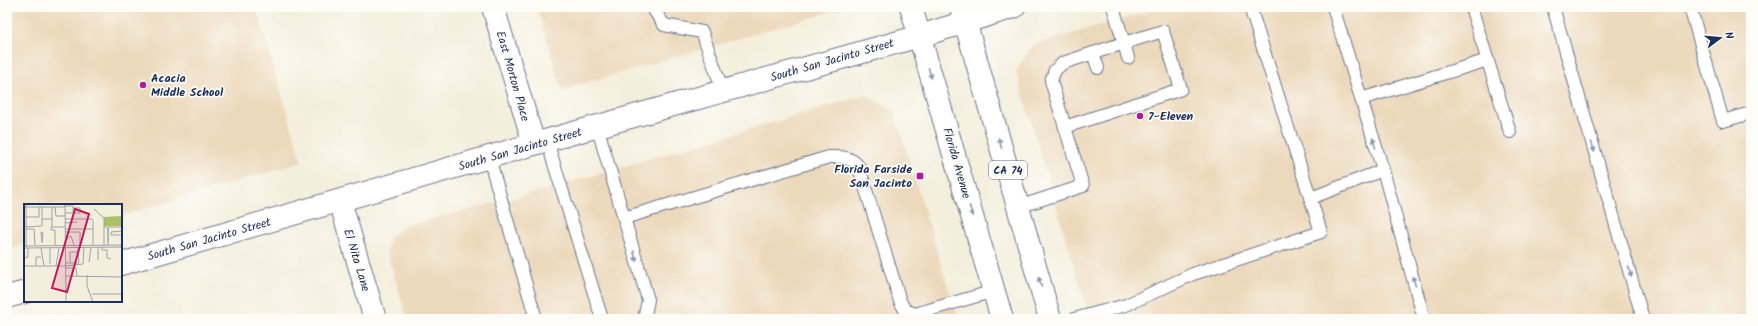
<svg xmlns="http://www.w3.org/2000/svg" width="1758" height="326" viewBox="0 0 1758 326" font-family="Kalam,sans-serif">
<rect width="100%" height="100%" fill="#fdfcf7"/>
<filter id="ink" filterUnits="userSpaceOnUse"><feTurbulence type="fractalNoise" baseFrequency=".025" numOctaves="2"/><feDisplacementMap in="SourceGraphic" scale="8" xChannelSelector="R" yChannelSelector="G"/><feConvolveMatrix kernelMatrix="1 2 1 2 8 2 1 2 1" color-interpolation-filters="sRGB"/></filter>
<filter id="wash" filterUnits="userSpaceOnUse"><feTurbulence type="fractalNoise" baseFrequency=".012" numOctaves="4" result="noise"/><feDisplacementMap in="SourceGraphic" scale="16" xChannelSelector="R" yChannelSelector="G"/><feGaussianBlur stdDeviation="0.9" result="paint"/><feColorMatrix in="noise" values="0 0 0 0 0 0 0 0 0 0 0 0 0 0 0 0 0 1.4 0 .05"/><feComposite in="paint" operator="in"/></filter>
<g filter="url(#wash)">
<rect width="100%" height="100%" fill="#f4efdd"/>
<!-- built -->
<g fill="#ecd8ba">
<path d="M7 7H256L302 162 121 216V205H25V244L7 250Z"/>
<path d="M537 7H841L840 9 562 90Z"/>
<path d="M1165 7H1751V319H1090L1016 71 1029 51 1036 44Z"/>
<path d="M866 95 894 111 958 319H407L387 252 389 238 402 227 544 190Z"/>
</g>
</g>
<g filter="url(#ink)">
<g fill="none" stroke-linecap="round" stroke-linejoin="round">
<!-- lane casing -->
<g stroke="#67728a" stroke-width="14">
<g id="lane">
<path d="M652 7 664 25 702 32 723 91"/>
<path d="M1333 7 1383 170 1424 319"/>
<path d="M1471 7 1510 132"/>
<path d="M1553 7 1643 319"/>
<path d="M1690 7 1723 121 1751 113"/>
<path d="M1093 53 1098 68"/>
<path d="M1361 99 1488 60"/>
<path d="M597 126 624 218 829 157C842 157 851 156 859 167L900 301 905 310 915 314 994 291"/>
<path d="M1065 127 1051 81 1055 70 1063 63 1124 43 1128 58"/>
<path d="M547 141 602 319"/>
<path d="M489 158 536 319"/>
<path d="M1311 198 1383 170"/>
<path d="M1018 207 1083 186 1065 127 1181 89 1163 31 1124 43 1113 7"/>
<path d="M624 218 648 300 644 319"/>
<path d="M1074 319 1126 305 1193 274 1321 232 1250 7"/>
</g>
</g>
<!-- street casing -->
<g stroke="#67728a" stroke-width="24">
<g id="street">
<path d="M493 7 534 144"/>
<path d="M340 201 375 319"/>
</g>
</g>
<!-- secondary casing -->
<g stroke="#67728a" stroke-width="24">
<g id="secondary">
<path d="M121 264 534 144 920 36 1014 7"/>
<path d="M7 297 25 292"/>
</g>
</g>
<!-- primary casing -->
<g stroke="#67728a" stroke-width="24">
<g id="primary">
<path d="M911 7 1002 319"/>
<path d="M961 7 1050 319"/>
</g>
</g>
<!-- lane -->
<use href="#lane" stroke="#fff" stroke-width="12"/>
<!-- street -->
<use href="#street" stroke="#fff" stroke-width="22"/>
<!-- secondary -->
<use href="#secondary" stroke="#fff" stroke-width="22"/>
<!-- primary -->
<use href="#primary" stroke="#fff" stroke-width="22"/>
</g>
<!-- one-way arrows -->
<defs><path id="oneway-solid" d="M-6-.8H1V-3.2L6.5 0L1 3.2V.8H-6Z"/></defs>
<g fill="#8d97ae">
<use href="#oneway-solid" transform="translate(930 73) rotate(74)"/>
<use href="#oneway-solid" transform="translate(1000 143) rotate(-106)"/>
<use href="#oneway-solid" transform="translate(1374 143) rotate(-107)"/>
<use href="#oneway-solid" transform="translate(1593 147) rotate(73)"/>
<use href="#oneway-solid" transform="translate(971 211) rotate(74)"/>
<use href="#oneway-solid" transform="translate(635 256) rotate(74)"/>
<use href="#oneway-solid" transform="translate(1630 272) rotate(74)"/>
<use href="#oneway-solid" transform="translate(1414 281) rotate(-106)"/>
<use href="#oneway-solid" transform="translate(1040 282) rotate(-106)"/>
</g>
</g>
<!-- markers -->
<g fill="#b5179e" stroke="#fdfcf7" stroke-width="1.5">
<circle cx="143" cy="85" r="4"/>
<circle cx="1140" cy="116" r="4"/>
<rect x="916" y="172" width="8" height="8" rx="2"/>
</g>
<g text-anchor="middle" stroke-width="3.5" stroke-linejoin="round" paint-order="stroke">
<!-- shield labels -->
<rect fill="#fdfcf7" stroke="#5f6c8c" stroke-width="1" x="989" y="161" width="38" height="18" rx="3"/>
<g font-size="11" font-weight="bold" fill="#1b2f5e">
<text x="1008" y="174">CA 74</text>
</g>
<!-- street labels -->
<g font-size="12" fill="#1b2f5e" stroke="#fdfcf7">
<text transform="translate(832 60) rotate(-16)" y="4">South San Jacinto Street</text>
<text transform="translate(513 76) rotate(74)" y="4">East Morton Place</text>
<text transform="translate(520 149) rotate(-16)" y="4">South San Jacinto Street</text>
<text transform="translate(957 163) rotate(74)" y="4">Florida Avenue</text>
<text transform="translate(209 239) rotate(-16)" y="4">South San Jacinto Street</text>
<text transform="translate(357 260) rotate(73)" y="4">El Nita Lane</text>
</g>
<!-- poi labels -->
<g font-size="12" font-weight="bold" fill="#1b2f5e" stroke="#fdfcf7" text-anchor="start">
<text x="151" y="82">Acacia<tspan x="151" dy="14">Middle School</tspan></text>
<text x="1148" y="120">7-Eleven</text>
<text x="912" y="173" text-anchor="end">Florida Farside<tspan x="912" dy="14">San Jacinto</tspan></text>
</g>
</g>
<!-- overview -->
<g transform="translate(24 204)">
<rect width="98" height="98" fill="#f4efdd"/>
<path d="M98 12V22H80V13Z" fill="#acc065"/>
<path fill="none" stroke="#9da2aa" stroke-width="1" d="M2 0V43M41 0 42 98M41 2H49V9H41M0 3H41M18 3V15H28M28 3V23M31 3 32 12H41M49 4H56V9H49M70 5 80 14V23M2 13H15V3M41 15H68L69 17V25H41M41 19 53 18M0 23 18 22V15M2 25H10L11 41M69 25V41M98 27 87 28V31H98M41 28H56V41M41 35 47 32 50 41M84 38V24M18 39 19 29 17 28 18 38M31 41V26H27V23H41M80 41V23H98M84 41V23M0 42 98 41M74 43V56M78 43V46H83V54L87 55M0 44 98 43M17 44 20 62M0 54 4 53V44M65 58 67 44M42 59H46V48H54V43M46 59H55L54 47M26 60V44M0 62H41M12 62V53H17M32 62 35 44M41 62 59 60 60 43M41 64H52L53 72M63 71V82L69 98M41 72 98 73M68 90H98"/>
<path fill="#c2185b" fill-opacity="0.15" stroke="#c2185b" stroke-width="2" d="M51 5 65 10 43 88 28 84Z"/>
<rect width="98" height="98" fill="none" stroke="#1b2f5e" stroke-width="2"/>
</g>
<!-- margin -->
<rect width="1758" height="326" fill="none" stroke="#fdfcf7" stroke-width="24"/>
<!-- north arrow -->
<g transform="translate(1720 38) rotate(74)" stroke="#fdfcf7" stroke-width="3" paint-order="stroke">
<path d="M0-3L7 15L0 10L-7 15Z" fill="#1b2f5e"/>
<text y="-6" font-size="11" font-weight="bold" text-anchor="middle" fill="#1b2f5e">N</text>
</g>
</svg>
